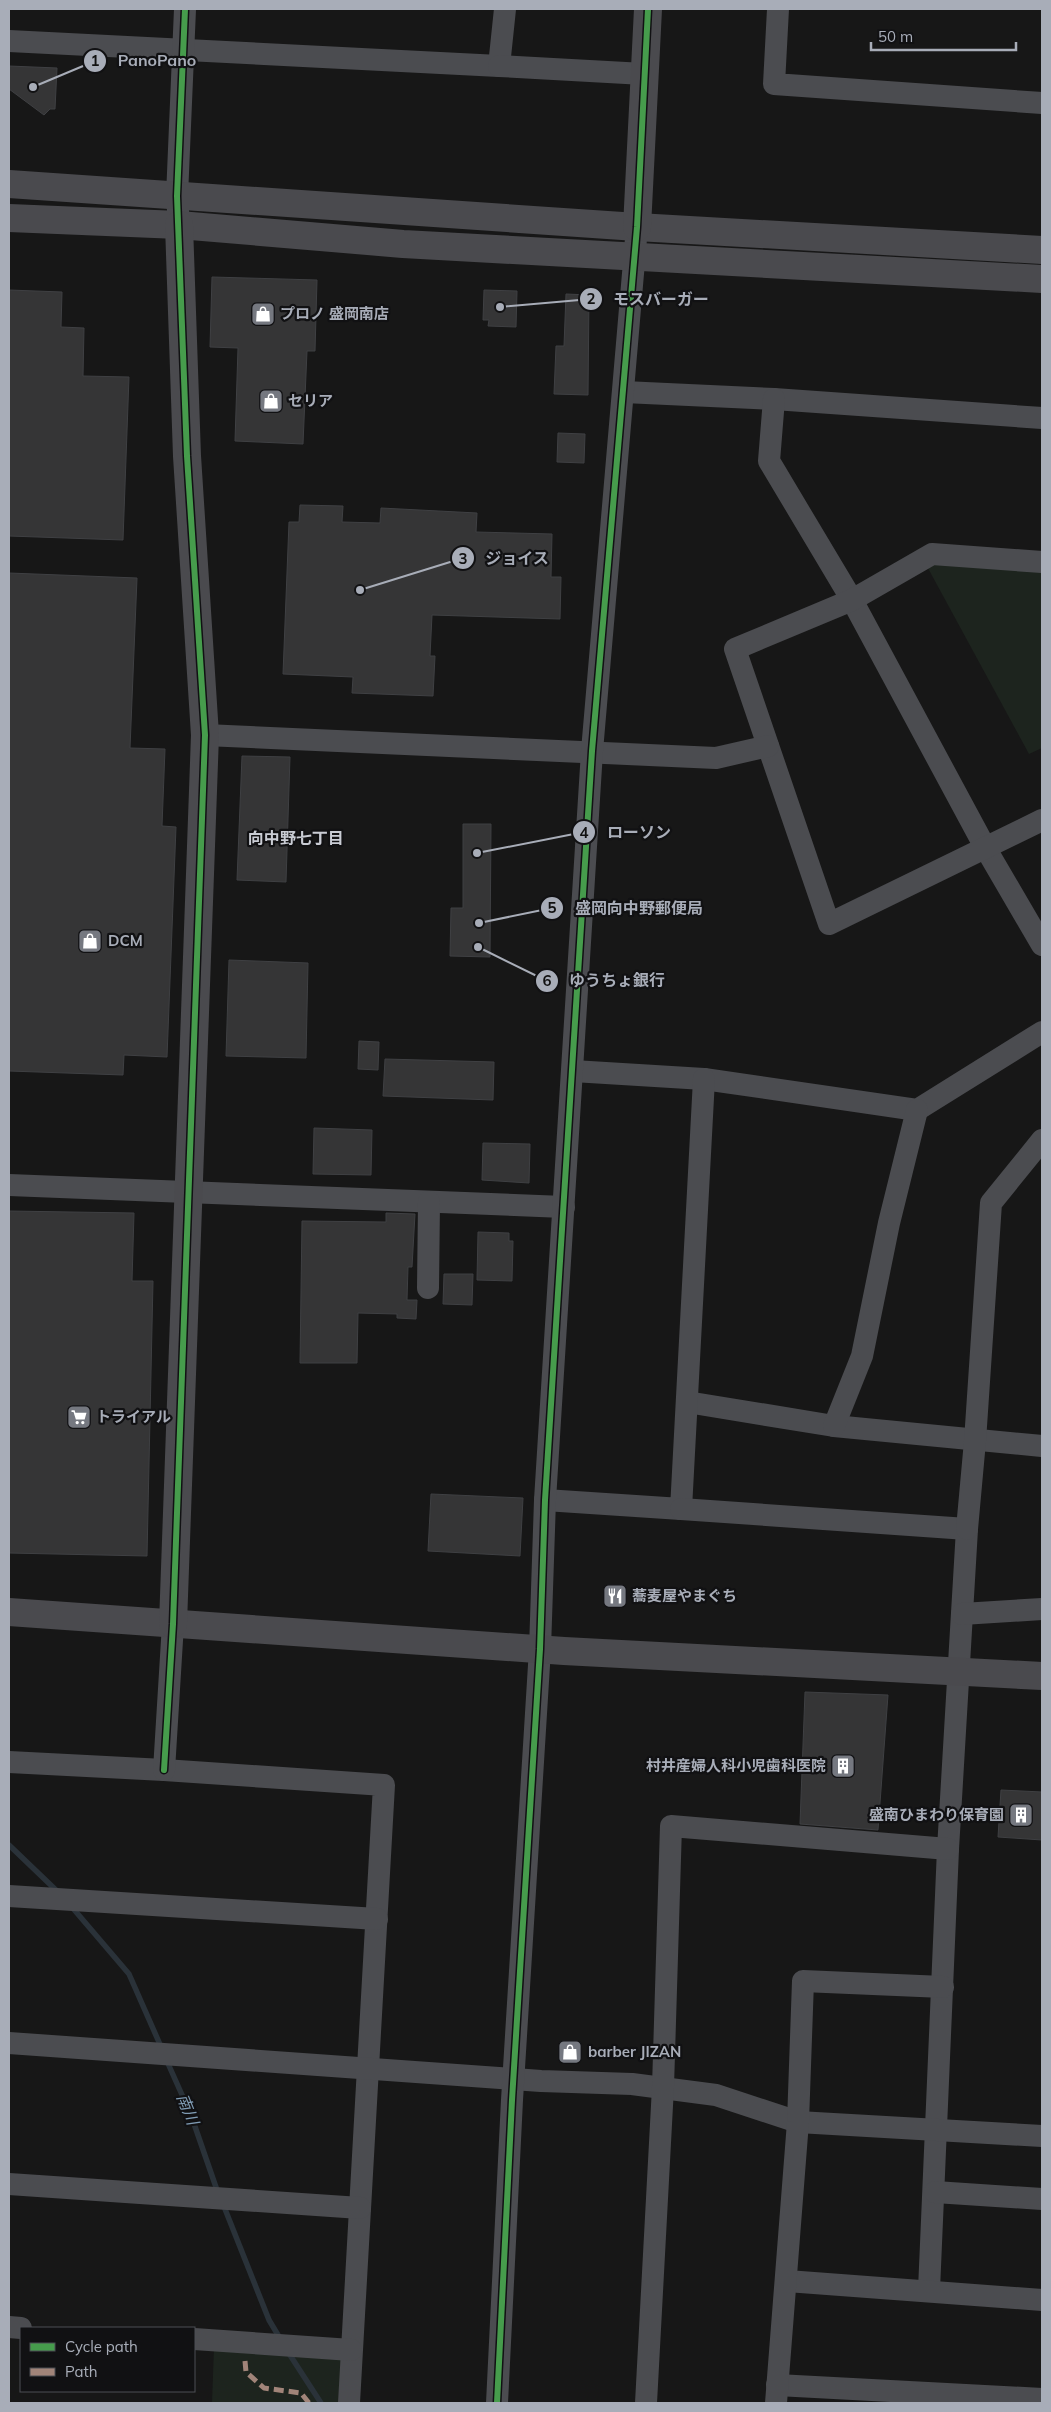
<svg xmlns="http://www.w3.org/2000/svg" width="1051" height="2412" viewBox="0 0 1051 2412" font-family="Mulish,'Noto Sans JP',sans-serif">
<rect width="100%" height="100%" fill="#171717"/>
<!-- green -->
<g fill="#1d241e">
<path d="M923 559 1042 562V748L1029 754Z"/>
<path d="M214 2347 340 2354 349 2403H212Z"/>
</g>
<g fill="none" stroke-linecap="round" stroke-linejoin="round">
<!-- stream -->
<g stroke="#2a3239" stroke-width="5.5">
<path d="M9 1845 58 1892"/>
<path d="M71 1906 129 1974 162 2049"/>
<path d="M166 2059 191 2115 218 2193"/>
<path d="M223 2204 269 2320 281 2340"/>
<path d="M288 2352 321 2403"/>
</g>
</g>
<!-- building -->
<g fill="#353536" stroke="#3f4043">
<path d="M9 66 57 68 55 109H50L44 115 9 89Z"/>
<path d="M212 277 317 280 315 351H307L303 444 235 441 238 348 210 347Z"/>
<path d="M9 290 62 292 61 327 84 328 83 376 129 377 123 540 9 536Z"/>
<path d="M484 290 517 291 516 327 488 326 489 320H483Z"/>
<path d="M566 294 589 295 588 395 554 394 556 346H564Z"/>
<path d="M558 433 585 434 584 463 557 462Z"/>
<path d="M300 505 343 506 342 522 380 523 381 508 477 513 476 532 552 534 551 577H561L560 619 432 615 430 656H435L433 696 352 693 353 677 283 674 289 522H299Z"/>
<path d="M9 573 137 578 130 748 165 749 162 826 176 827 167 1057 124 1055 123 1075 9 1071Z"/>
<path d="M242 756 290 757 286 882 237 880Z"/>
<path d="M463 824H491L490 957 450 956 451 908H463Z"/>
<path d="M229 960 308 963 306 1058 226 1056Z"/>
<path d="M359 1041 379 1042 378 1070 358 1069Z"/>
<path d="M385 1059 494 1062 493 1100 383 1096Z"/>
<path d="M314 1128 372 1130 371 1175 313 1174Z"/>
<path d="M483 1143 530 1144 529 1183 482 1180Z"/>
<path d="M9 1211 134 1213 132 1281H153L147 1556 9 1553Z"/>
<path d="M386 1213 415 1214 412 1267H408L407 1300H417L416 1319 397 1318V1314L358 1313 357 1363H300L302 1221 386 1222Z"/>
<path d="M478 1232 509 1233V1241H513L512 1281 477 1280Z"/>
<path d="M444 1274H473L472 1305 443 1304Z"/>
<path d="M431 1494 523 1498 520 1556 428 1551Z"/>
<path d="M805 1692 888 1695 878 1830 800 1824Z"/>
<path d="M1001 1790 1042 1792V1840L998 1837Z"/>
</g>
<g fill="none" stroke-linecap="round" stroke-linejoin="round">
<!-- street -->
<g stroke="#4b4c50" stroke-width="22">
<path d="M778 9 774 84 1042 103"/>
<path d="M9 41 499 66 505 9"/>
<path d="M499 66 644 74"/>
<path d="M179 225 177 196 185 9"/>
<path d="M624 392 774 399 1042 418"/>
<path d="M774 399 769 461 852 600 986 849 1042 945"/>
<path d="M1042 562 932 554 852 600 735 649 829 924 1042 820"/>
<path d="M205 735 716 758 768 746"/>
<path d="M573 1071 704 1079 917 1110 1042 1032"/>
<path d="M9 1185 564 1207"/>
<path d="M428 1288 429 1202"/>
<path d="M687 1402 834 1426 1042 1446"/>
<path d="M834 1426 862 1356 889 1223 917 1110"/>
<path d="M545 1500 681 1509 704 1079"/>
<path d="M681 1509 967 1529 948 1849 929 2290"/>
<path d="M967 1529 975 1441 991 1203 1042 1140"/>
<path d="M962 1614 1042 1609"/>
<path d="M9 1762 164 1770 384 1785 349 2403"/>
<path d="M164 1770 173 1624"/>
<path d="M9 1896 377 1919"/>
<path d="M9 2043 541 2081 632 2084 716 2095 798 2122 1042 2136"/>
<path d="M9 2184 360 2208"/>
<path d="M935 2192 1042 2199"/>
<path d="M787 2281 1042 2300"/>
<path d="M9 2327 21 2328"/>
<path d="M194 2339 351 2350"/>
<path d="M777 2385 1042 2399"/>
<path d="M497 2403 512 2100 540 1649 545 1500 592 751 637 227"/>
<path d="M646 2403 663 2087 671 1826 948 1849"/>
<path d="M776 2403 798 2122 803 1981 943 1987"/>
</g>
<!-- secondary -->
<g stroke="#4a4a4e" stroke-width="28">
<path d="M9 184 637 227 1042 250"/>
<path d="M9 218 179 225 403 244 1042 279"/>
<path d="M637 227 648 9"/>
<path d="M9 1612 564 1651 1042 1676"/>
<path d="M173 1624 205 735 187 456 179 225"/>
</g>
<!-- quiet -->
<path stroke="#a18479" stroke-width="5" stroke-dasharray="10 5" stroke-linecap="butt" d="M245 2361 246 2372 264 2388 301 2393 309 2403"/>
<!-- cycleway casing -->
<g stroke="#111113" stroke-width="9">
<g id="cycleway">
<path d="M164 1770 173 1624 205 735 187 456 177 196 185 9"/>
<path d="M497 2403 512 2100 540 1649 545 1500 592 751 637 227 648 9"/>
</g>
</g>
<!-- cycleway -->
<use href="#cycleway" stroke="#469c4c" stroke-width="6"/>
</g>
<!-- icons -->
<defs>
<g id="shop-square" transform="scale(1.25)"><rect x="-9" y="-9" width="18" height="18" rx="4" fill="#757880" stroke="#111113"/><path d="M-5-2.5h2.3a2.7 3.5 0 0 1 5.4 0H5L5.5 6h-11ZM-1.5-2.5h3a1.5 2.3 0 0 0-3 0Z" fill="#fff"/></g>
<g id="supermarket-square" transform="scale(1.25)"><rect x="-9" y="-9" width="18" height="18" rx="4" fill="#757880" stroke="#111113"/><path d="M-6-5.5h2.5l.6 2H6L4.5 2H-2.5L-4.4-4H-6ZM-1.5 3.2a1.3 1.3 0 1 0 .1 0ZM3 3.2a1.3 1.3 0 1 0 .1 0Z" fill="#fff"/></g>
<g id="restaurant-square" transform="scale(1.25)"><rect x="-9" y="-9" width="18" height="18" rx="4" fill="#757880" stroke="#111113"/><path d="M-5-6h1v4h1v-4h1v4h1v-4h1v5L-1.5 .5V6h-2V.5L-5-1ZM5-6V6H3V1.5H1.5Q1.5-4 5-6Z" fill="#fff"/></g>
<g id="building-square" transform="scale(1.25)"><rect x="-9" y="-9" width="18" height="18" rx="4" fill="#757880" stroke="#111113"/><path d="M-4-6H4V6H1V3H-1V6H-4ZM-2.5-4.3h1.7v1.8h-1.7ZM.8-4.3h1.7v1.8H.8ZM-2.5-1h1.7V.8h-1.7ZM.8-1h1.7V.8H.8Z" fill="#fff"/></g>
</defs>
<g fill-rule="evenodd">
<use href="#shop-square" x="263" y="314"/>
<use href="#shop-square" x="271" y="401"/>
<use href="#shop-square" x="90" y="941"/>
<use href="#supermarket-square" x="79" y="1417"/>
<use href="#restaurant-square" x="615" y="1596"/>
<use href="#building-square" x="843" y="1766"/>
<use href="#building-square" x="1021" y="1815"/>
<use href="#shop-square" x="570" y="2052"/>
</g>
<g text-anchor="middle" stroke-width="4.5" stroke-linejoin="round" paint-order="stroke">
<!-- poi labels -->
<g font-size="15" font-weight="bold" fill="#a8adb8" stroke="#111113" text-anchor="start">
<text x="280" y="319">プロノ 盛岡南店</text>
<text x="288" y="406">セリア</text>
<text x="108" y="946">DCM</text>
<text x="96" y="1422">トライアル</text>
<text x="632" y="1601">蕎麦屋やまぐち</text>
<text x="826" y="1771" text-anchor="end">村井産婦人科小児歯科医院</text>
<text x="1004" y="1820" text-anchor="end">盛南ひまわり保育園</text>
<text x="588" y="2057">barber JIZAN</text>
</g>
<!-- neighbourhood labels -->
<g font-size="16" font-weight="bold" fill="#c9ccd4" stroke="#111113">
<text x="296" y="844">向中野七丁目</text>
</g>
<!-- water labels -->
<g font-size="16" font-style="italic" fill="#7f9bb3" stroke="#111113">
<text transform="translate(188 2109) rotate(68)" y="6">南川</text>
</g>
</g>
<!-- callouts -->
<path fill="none" stroke="#a8adb8" stroke-width="2" d="M33 87L95 61M500 307L591 299M360 590L463 558M477 853L584 832M479 923L552 908M478 947L547 981"/>
<g fill="#a8adb8" stroke="#111113" stroke-width="2">
<circle cx="33" cy="87" r="5"/>
<circle cx="500" cy="307" r="5"/>
<circle cx="360" cy="590" r="5"/>
<circle cx="477" cy="853" r="5"/>
<circle cx="479" cy="923" r="5"/>
<circle cx="478" cy="947" r="5"/>
<circle cx="95" cy="61" r="12"/>
<circle cx="591" cy="299" r="12"/>
<circle cx="463" cy="558" r="12"/>
<circle cx="584" cy="832" r="12"/>
<circle cx="552" cy="908" r="12"/>
<circle cx="547" cy="981" r="12"/>
</g>
<g font-size="15" text-anchor="middle" font-weight="bold" fill="#111">
<text x="95" y="66">1</text>
<text x="591" y="304">2</text>
<text x="463" y="564">3</text>
<text x="584" y="838">4</text>
<text x="552" y="913">5</text>
<text x="547" y="986">6</text>
</g>
<g font-size="16" text-anchor="middle" font-weight="bold" fill="#a8adb8" stroke="#111113" stroke-width="4.5" stroke-linejoin="round" paint-order="stroke">
<text x="157" y="66">PanoPano</text>
<text x="661" y="305">モスバーガー</text>
<text x="517" y="564">ジョイス</text>
<text x="639" y="838">ローソン</text>
<text x="639" y="914">盛岡向中野郵便局</text>
<text x="617" y="986">ゆうちょ銀行</text>
</g>
<!-- border -->
<rect width="1051" height="2412" fill="none" stroke="#a8adb8" stroke-width="20"/>
<!-- legend -->
<rect x="20" y="2327" width="175" height="65" fill="#111113" stroke="#4d4f55"/>
<rect x="30" y="2343" width="25" height="8" fill="#469c4c" stroke="#4d4f55"/>
<text x="65" y="2352" font-size="15" fill="#a8adb8">Cycle path</text>
<rect x="30" y="2368" width="25" height="8" fill="#a18479" stroke="#4d4f55"/>
<text x="65" y="2377" font-size="15" fill="#a8adb8">Path</text>
<!-- scale -->
<path d="M871 42v8h145v-8" fill="none" stroke="#a8adb8" stroke-width="2.5"/>
<text x="878" y="42" font-size="15" fill="#a8adb8" stroke="#111113" stroke-width="4" paint-order="stroke">50 m</text>
</svg>
